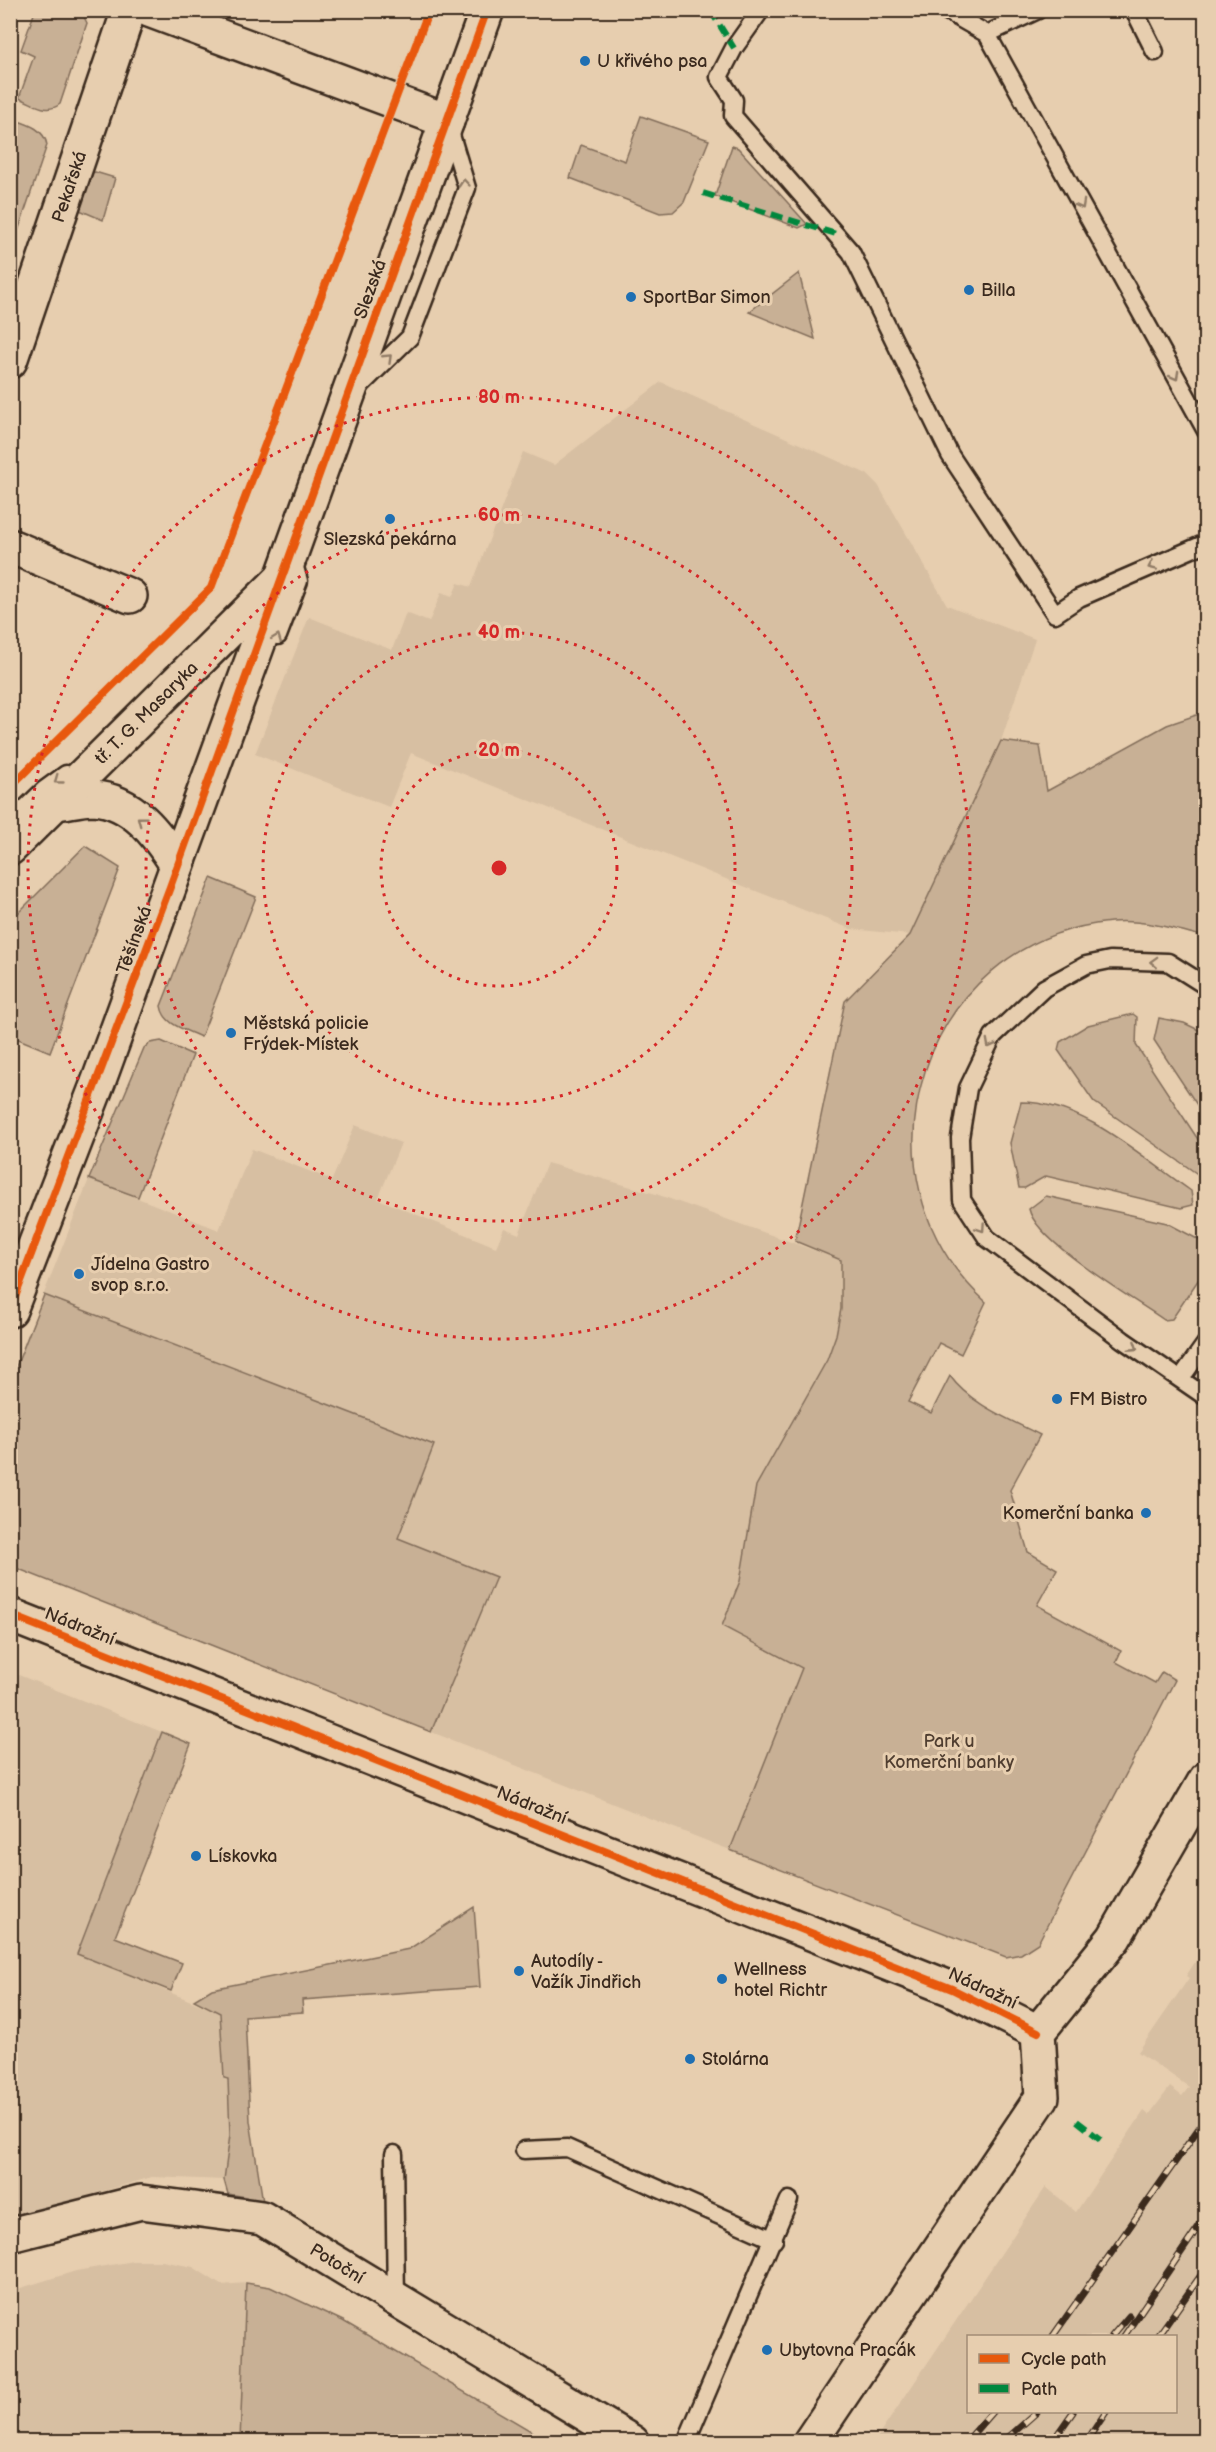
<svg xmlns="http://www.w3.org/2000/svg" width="1216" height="2452" viewBox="0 0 1216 2452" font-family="'Balsamiq Sans',sans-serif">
<rect width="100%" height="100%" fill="#e7ceaf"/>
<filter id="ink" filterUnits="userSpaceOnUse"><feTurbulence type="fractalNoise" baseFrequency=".0167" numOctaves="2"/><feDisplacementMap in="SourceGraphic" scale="12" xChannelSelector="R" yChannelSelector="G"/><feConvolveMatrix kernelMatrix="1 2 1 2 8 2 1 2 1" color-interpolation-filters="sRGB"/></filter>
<g filter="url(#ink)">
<!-- built -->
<g fill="#d7bfa2" fill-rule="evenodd">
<path d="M661 382 867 474 878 485 947 605 1035 639 1001 741 910 935 851 929 411 753 389 807 255 754 309 617 392 650 406 613 429 622 441 593 452 597 458 583 471 587 523 452 554 465Z"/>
<path d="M355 1125 401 1143 378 1199 496 1247 504 1228 519 1234 547 1163 656 1194 841 1260V1309L836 1335 827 1360 756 1486 740 1581 722 1626 803 1668 730 1850 11 1566 10 1380 89 1179 219 1230 252 1149 332 1180Z"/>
<path d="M11 1672 162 1732 77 1954 220 2013 223 2078H228L230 2135 224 2180 152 2177 11 2218Z"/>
<path d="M1205 1947V2441H875L1046 2187 1076 2212 1144 2111 1149 2115 1170 2087 1182 2096 1189 2087 1138 2052 1189 1978 1186 1976ZM1176 2336V2412H968V2336Z"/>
<path d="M134 2261H162L193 2267 221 2285 246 2283 240 2441 11 2442V2291L76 2271Z"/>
</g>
<!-- green -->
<g fill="#c8b095" stroke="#826d5a" stroke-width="1.5">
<path d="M35 11H81L87 23 60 104C46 115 34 103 19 98L34 56 21 50Z"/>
<path d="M641 116 709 140 684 202 673 212 660 213 570 178 581 145 625 161Z"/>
<path d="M12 119C27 124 44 128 47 145L15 240 11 244Z"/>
<path d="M732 146 738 148 807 224 799 228 715 196Z"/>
<path d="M95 172 115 178 103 220 75 208 87 174Z"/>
<path d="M799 273 815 339 749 312Z"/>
<path d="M1205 712V937C1175 929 1143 919 1111 922 922 940 846 1175 986 1302L961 1354 939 1343 908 1402 931 1413 950 1376C970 1404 1009 1419 1040 1435L1010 1490 1028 1552 1057 1569 1037 1605 1121 1651 1116 1662 1155 1683 1162 1672 1175 1680 1038 1943 1021 1954 1006 1957 730 1850 802 1668 722 1626 740 1581 756 1486 827 1360 836 1335 841 1309V1260L795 1241 845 1001 910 935 1001 741 1040 746 1047 791 1167 725Z"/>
<path d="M85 846 120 868 50 1052 11 1036V920Z"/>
<path d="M211 878 256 897 201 1037C184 1029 164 1025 161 1006Z"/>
<path d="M1133 1014 1137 1017 1136 1045 1205 1150V1174L1199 1175 1094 1102 1058 1050 1060 1042 1088 1025Z"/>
<path d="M1159 1018 1184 1023 1205 1033V1117L1154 1040Z"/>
<path d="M161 1041 193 1055 138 1197 89 1179 144 1048 150 1043Z"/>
<path d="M1021 1102C1084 1102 1140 1156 1191 1191L1193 1205 1181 1208 1046 1176 1025 1188H1019L1010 1143Z"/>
<path d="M1046 1196 1167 1223 1205 1243V1270L1172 1319 1164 1320C1134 1299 1036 1242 1029 1209Z"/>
<path d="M44 1295 434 1445 398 1538 496 1577 431 1732 11 1566V1380Z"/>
<path d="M162 1732 191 1744 115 1937 182 1963 171 1991 77 1954Z"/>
<path d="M474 1907 480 1987 302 2000 303 2012 245 2016 250 2121 264 2208 246 2197 228 2194 224 2180 230 2135 228 2079 224 2078 220 2013 194 2000 212 1989 409 1949Z"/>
<path d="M246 2283 270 2287 343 2321 548 2441H240Z"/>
</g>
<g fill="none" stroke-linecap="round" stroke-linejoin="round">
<!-- lane casing -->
<g stroke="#3b2a1e" stroke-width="21">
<g id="lane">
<path d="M761 10 734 48 719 77 734 100 733 116 851 252 950 455 1055 614 1079 598 1206 543"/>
<path d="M945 10 987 34 1038 10"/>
<path d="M1134 10 1155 52"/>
<path d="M987 34 1206 431"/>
<path d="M358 388 410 337 467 188 448 125"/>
<path d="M278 636 299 581 293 561"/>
<path d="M10 823 44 790 66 774"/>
<path d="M1206 986 1168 962 1110 960 1086 965 1044 988 993 1036 968 1088 960 1138 962 1200 987 1238 1123 1340 1206 1397"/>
<path d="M1181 1378 1206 1343"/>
<path d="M524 2150 567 2148 774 2240"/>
<path d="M394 2154 396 2300"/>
<path d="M686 2442 789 2200"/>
</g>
</g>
<!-- street casing -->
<g stroke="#3b2a1e" stroke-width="38">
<g id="street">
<path d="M149 10 447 121"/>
<path id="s1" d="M10 361 129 10"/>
<path d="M10 546 130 596"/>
<path d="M56 803C67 802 81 798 93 798 133 800 158 835 177 865"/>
<path d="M10 1310 99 1080 282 578"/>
<path d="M10 1615 952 1989 1038 2032"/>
<path id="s2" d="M10 2235 141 2202 262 2218 632 2442"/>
<path d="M810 2442 1042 2097 1038 2032 1114 1938 1206 1779"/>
</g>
</g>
<!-- secondary casing -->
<g stroke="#3b2a1e" stroke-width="38">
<g id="secondary">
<path id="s3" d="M10 848 282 578 487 10"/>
</g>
</g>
<!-- lane -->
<use href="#lane" stroke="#e7ceaf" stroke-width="16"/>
<!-- street -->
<use href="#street" stroke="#e7ceaf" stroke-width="33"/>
<!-- secondary -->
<use href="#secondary" stroke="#e7ceaf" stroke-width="33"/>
<!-- rail casing -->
<g stroke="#3b2a1e" stroke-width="7">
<g id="rail">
<path d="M1053 2336 1206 2118"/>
<path d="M1112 2336 1129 2316"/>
<path d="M1124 2336 1206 2216"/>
<path d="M1158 2336 1206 2268"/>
<path d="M966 2442 992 2412"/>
<path d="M1003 2442 1037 2412"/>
<path d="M1052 2442 1073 2412"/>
<path d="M1086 2442 1106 2412"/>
</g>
</g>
<!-- rail -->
<use href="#rail" stroke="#e7ceaf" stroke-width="4.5" stroke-dasharray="14" stroke-linecap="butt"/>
<!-- quiet -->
<g stroke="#00873e" stroke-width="6" stroke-dasharray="12 6" stroke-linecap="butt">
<path d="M710 10 734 48"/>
<path d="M703 193 836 234"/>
<path d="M1077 2121 1104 2142"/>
</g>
<!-- cycleway casing -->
<g stroke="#e7ceaf" stroke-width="11">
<g id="cycleway">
<path d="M10 787 211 588 429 10"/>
<path d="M10 1310 170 887 487 10"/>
<path d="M10 1615 952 1989 1038 2032"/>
</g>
</g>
<!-- cycleway -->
<use href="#cycleway" stroke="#e8590c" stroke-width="8"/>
</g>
<!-- one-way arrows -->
<defs><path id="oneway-chevron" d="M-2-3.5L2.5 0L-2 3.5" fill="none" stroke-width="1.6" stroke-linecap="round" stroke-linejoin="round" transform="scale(1.5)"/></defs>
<g stroke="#917c66">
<use href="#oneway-chevron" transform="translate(464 183) rotate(-95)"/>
<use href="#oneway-chevron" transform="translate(1081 205) rotate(61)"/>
<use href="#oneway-chevron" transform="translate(388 358) rotate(-44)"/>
<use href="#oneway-chevron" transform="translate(1175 376) rotate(61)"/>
<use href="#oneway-chevron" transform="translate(1152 566) rotate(156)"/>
<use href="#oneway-chevron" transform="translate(277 638) rotate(-69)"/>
<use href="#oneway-chevron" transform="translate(58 780) rotate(144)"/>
<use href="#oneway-chevron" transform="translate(141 820) rotate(-143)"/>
<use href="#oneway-chevron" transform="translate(1154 962) rotate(-178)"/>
<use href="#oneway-chevron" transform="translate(990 1044) rotate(118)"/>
<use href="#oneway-chevron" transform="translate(981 1228) rotate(56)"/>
<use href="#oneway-chevron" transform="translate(1134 1347) rotate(33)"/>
</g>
</g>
<!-- distance rings -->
<g fill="none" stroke="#d62828" stroke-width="3" stroke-dasharray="3 6">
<circle cx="499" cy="868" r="118"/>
<circle cx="499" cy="868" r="236"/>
<circle cx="499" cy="868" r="353"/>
<circle cx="499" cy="868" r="471"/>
</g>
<!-- markers -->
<g fill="#1f6fb2" stroke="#e7ceaf" stroke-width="2">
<circle cx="585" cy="61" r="6"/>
<circle cx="969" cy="290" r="6"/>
<circle cx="631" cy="297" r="6"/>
<circle cx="390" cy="519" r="6"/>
<circle cx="231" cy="1033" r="6"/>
<circle cx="79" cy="1274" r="6"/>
<circle cx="1057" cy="1399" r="6"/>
<circle cx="1146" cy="1513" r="6"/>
<circle cx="196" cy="1856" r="6"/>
<circle cx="519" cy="1971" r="6"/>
<circle cx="722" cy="1979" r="6"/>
<circle cx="690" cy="2059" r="6"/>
<circle cx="767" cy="2350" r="6"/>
</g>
<g text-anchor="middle" stroke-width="6" stroke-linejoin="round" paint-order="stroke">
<!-- poi labels -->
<g font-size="18" fill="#3b2a1e" stroke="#e7ceaf" text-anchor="start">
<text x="597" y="67">U křivého psa</text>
<text x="981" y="296">Billa</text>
<text x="643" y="303">SportBar Simon</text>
<text x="390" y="545" text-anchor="middle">Slezská pekárna</text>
<text x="243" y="1029">Městská policie<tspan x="243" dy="21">Frýdek-Místek</tspan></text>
<text x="91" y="1270">Jídelna Gastro<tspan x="91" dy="21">svop s.r.o.</tspan></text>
<text x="1069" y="1405">FM Bistro</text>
<text x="1134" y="1519" text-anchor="end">Komerční banka</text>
<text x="208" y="1862">Lískovka</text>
<text x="531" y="1967">Autodíly -<tspan x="531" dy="21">Važík Jindřich</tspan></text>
<text x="734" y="1975">Wellness<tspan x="734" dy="21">hotel Richtr</tspan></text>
<text x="702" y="2065">Stolárna</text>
<text x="779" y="2356">Ubytovna Pracák</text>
</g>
<!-- street labels -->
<g font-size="18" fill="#3b2a1e" stroke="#e7ceaf">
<text dy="6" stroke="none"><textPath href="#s1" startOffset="184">Pekařská</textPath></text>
<text transform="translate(370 289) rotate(-70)" y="6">Slezská</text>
<text dy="6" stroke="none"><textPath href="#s3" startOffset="192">tř. T. G. Masaryka</textPath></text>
<text transform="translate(134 940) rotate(-70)" y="6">Těšínská</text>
<text transform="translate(80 1626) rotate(22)" y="6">Nádražní</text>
<text transform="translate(532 1805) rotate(22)" y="6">Nádražní</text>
<text transform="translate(983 1988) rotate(25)" y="6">Nádražní</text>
<text dy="6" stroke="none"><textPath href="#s2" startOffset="345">Potoční</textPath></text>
</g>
<!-- park labels -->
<g font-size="18" fill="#503e30" stroke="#e7ceaf">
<text x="949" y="1747">Park u<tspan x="949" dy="21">Komerční banky</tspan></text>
</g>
</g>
<circle cx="499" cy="868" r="9" fill="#d62828" stroke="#e7ceaf" stroke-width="3"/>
<g font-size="18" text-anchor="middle" font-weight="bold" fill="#d62828" stroke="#e7ceaf" stroke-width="6" stroke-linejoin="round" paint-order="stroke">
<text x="499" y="403">80 m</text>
<text x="499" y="521">60 m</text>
<text x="499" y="638">40 m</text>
<text x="499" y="756">20 m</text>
</g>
<!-- margin -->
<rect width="1216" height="2452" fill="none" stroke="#e7ceaf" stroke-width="36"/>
<rect x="18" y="18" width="1180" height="2416" fill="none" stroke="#3b2a1e" stroke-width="2" filter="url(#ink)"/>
<!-- legend -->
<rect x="967" y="2335" width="210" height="78" fill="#e7ceaf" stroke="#a28c75" stroke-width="1.5"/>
<rect x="979" y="2354" width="30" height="9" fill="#e8590c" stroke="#a28c75" stroke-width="1.5"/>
<text x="1021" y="2365" font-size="18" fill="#3b2a1e">Cycle path</text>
<rect x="979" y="2384" width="30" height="9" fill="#00873e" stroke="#a28c75" stroke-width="1.5"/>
<text x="1021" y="2395" font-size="18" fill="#3b2a1e">Path</text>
</svg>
